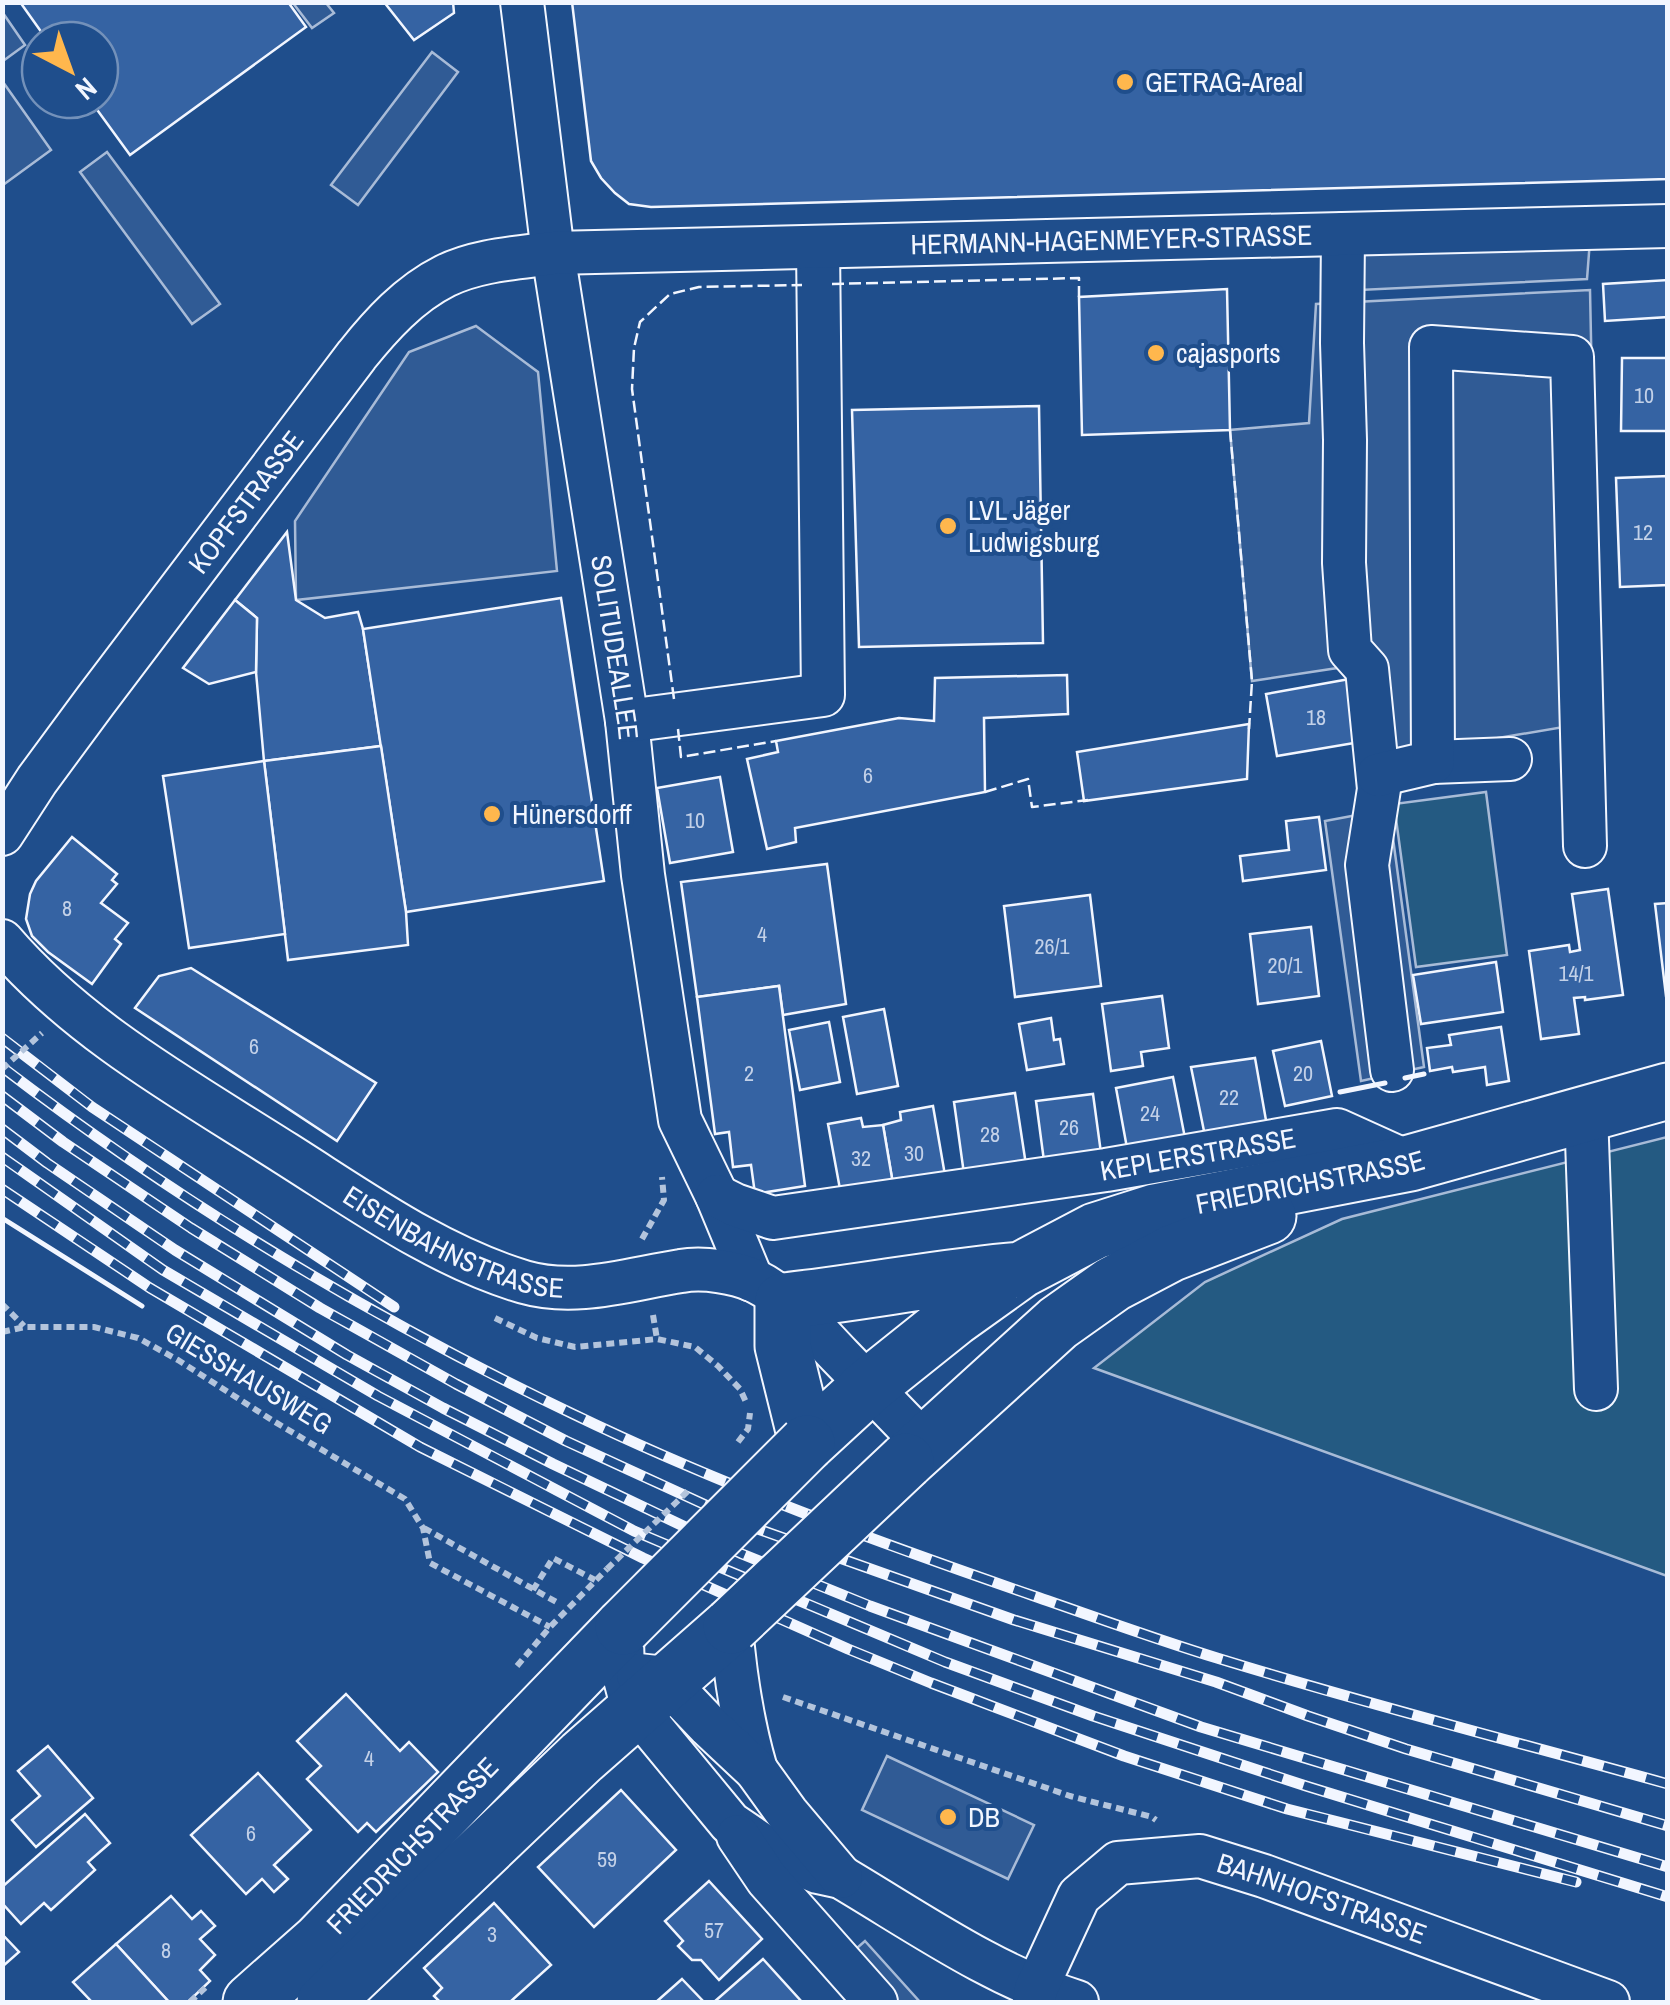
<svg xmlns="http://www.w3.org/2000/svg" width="1670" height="2005" viewBox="0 0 1670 2005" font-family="'Archivo Narrow',sans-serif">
<rect width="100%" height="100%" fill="#1f4e8c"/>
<!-- green -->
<g fill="#245a82" stroke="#a8bbd7" stroke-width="2.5">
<path d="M1486 792 1507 955 1416 967 1394 804Z"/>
<path d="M1667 1137V1576L1094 1368 1205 1282 1342 1219Z"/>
</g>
<!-- parking -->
<g fill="#305b95" stroke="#a8bbd7" stroke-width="2.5">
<path d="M293 3H326L334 13 312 28Z"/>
<path d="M3 13 25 45 3 61H2Z"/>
<path d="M432 52 458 72 358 205 331 185Z"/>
<path d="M3 82 51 150 3 185H2Z"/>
<path d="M107 152 220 304 192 324 80 172Z"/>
<path d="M1590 240 1587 279 1339 291 1338 244Z"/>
<path d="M1590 290 1599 721 1380 758 1364 664 1252 681 1230 430 1309 423 1316 304Z"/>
<path d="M476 326 538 372 557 571 296 600 295 521 409 352Z"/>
<path d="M1389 809 1424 1067 1361 1081 1325 821Z"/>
<path d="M887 1756 1034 1825 1008 1879 862 1810Z"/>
<path d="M865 1941 920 2002H893L850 1954Z"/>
</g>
<!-- building -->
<g fill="#3563a3" stroke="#f2f6ff" stroke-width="2.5">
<path d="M20 2H288L306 27 130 155 90 100H100V40H47Z"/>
<path d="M384 2H453L454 13 414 40Z"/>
<path d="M572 2H1668V179L651 207 629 204 615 193 601 178 591 161Z"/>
<path d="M1668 280V317L1605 321 1603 284Z"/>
<path d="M1227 289 1230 430 1082 435 1079 297Z"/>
<path d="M1622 358H1668V431H1621Z"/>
<path d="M1039 406 1043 643 859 647 852 410Z"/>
<path d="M1668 476V585L1620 587 1616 478Z"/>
<path d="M287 532 296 600 325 618 358 612 363 629 381 746 264 761 256 672 257 618 235 600Z"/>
<path d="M561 598 604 881 406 912 363 629Z"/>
<path d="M235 600 257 618 256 672 209 684 183 668Z"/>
<path d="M1067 675 1068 714 984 718 985 792 795 828 796 842 767 849 747 759 778 752 776 741 899 718 934 721 935 678Z"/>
<path d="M1355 678 1366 741 1277 756 1266 694Z"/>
<path d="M1249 724 1247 779 1084 801 1077 752Z"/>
<path d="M381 746 406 912 408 945 288 960 264 761Z"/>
<path d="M264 761 285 934 189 948 163 776Z"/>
<path d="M720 777 733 852 670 863 657 788Z"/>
<path d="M1319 817 1326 870 1243 881 1240 856 1289 850 1286 821Z"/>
<path d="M72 837 117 874 112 880 117 884 101 903 128 923 115 939 121 944 92 984 48 952 32 936 26 919 30 894 36 881Z"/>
<path d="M827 864 846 1004 783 1015 779 986 697 997 681 882Z"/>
<path d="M1608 889 1623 995 1585 1000V997L1574 998 1579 1034 1541 1039 1529 951 1569 945 1570 952 1580 950 1572 894Z"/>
<path d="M1090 895 1101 986 1015 997 1004 906Z"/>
<path d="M1668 903V996H1666L1655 904Z"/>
<path d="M1311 927 1319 996 1258 1004 1250 934Z"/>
<path d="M1496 962 1503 1012 1421 1024 1413 975Z"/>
<path d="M191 968 376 1083 337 1141 135 1008 159 976Z"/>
<path d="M779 986 805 1186 755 1194 751 1165 733 1167 729 1132 715 1134 697 997Z"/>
<path d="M1162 996 1169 1048 1141 1052 1143 1066 1111 1071 1102 1004Z"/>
<path d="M884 1009 898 1086 857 1094 843 1017Z"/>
<path d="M1051 1018 1054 1040 1060 1039 1064 1064 1027 1070 1019 1024Z"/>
<path d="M829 1022 840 1082 800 1090 789 1030Z"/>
<path d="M1501 1027 1509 1081 1487 1085 1485 1067 1453 1072 1452 1067 1430 1071 1427 1048 1451 1045 1449 1035Z"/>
<path d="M1321 1041 1332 1096 1285 1106 1273 1051Z"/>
<path d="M1255 1058 1267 1126 1205 1136 1191 1067Z"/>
<path d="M1173 1077 1185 1138 1127 1148 1116 1088Z"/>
<path d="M1015 1093 1026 1165 964 1174 954 1102Z"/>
<path d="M1093 1094 1101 1153 1044 1161 1036 1101Z"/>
<path d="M933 1106 946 1181 894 1190 883 1125 901 1120 900 1112Z"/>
<path d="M861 1118 863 1127 883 1125 894 1190 842 1200 828 1124Z"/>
<path d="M346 1694 400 1751 409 1742 438 1772 376 1832 367 1823 358 1832 307 1779 321 1766 297 1741Z"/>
<path d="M48 1746 93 1798 36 1847 12 1820 40 1796 18 1771Z"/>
<path d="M258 1773 311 1830 274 1865 288 1879 274 1892 262 1879 246 1894 191 1835Z"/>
<path d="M621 1790 676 1850 594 1927 538 1867Z"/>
<path d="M85 1814 110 1843 88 1862 95 1870 51 1910 44 1903 21 1924 2 1903V1887Z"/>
<path d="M709 1881 762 1939 719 1980 701 1960H692L678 1946 683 1941 665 1921Z"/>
<path d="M171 1896 192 1919 201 1911 215 1926 200 1939 215 1955 200 1970 210 1981 188 2002H169L116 1944Z"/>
<path d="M494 1903 551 1965 510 2002H440L434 1996 442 1988 424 1968Z"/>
<path d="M2 1934 19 1952 2 1967Z"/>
<path d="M116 1944 169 2002H92L73 1982Z"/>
<path d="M763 1959 802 2002H714Z"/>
<path d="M682 1979 704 2002H656Z"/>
</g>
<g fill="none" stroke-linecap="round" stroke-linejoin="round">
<!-- minor casing -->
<g stroke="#f2f6ff" stroke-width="46">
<g id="minor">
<path id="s1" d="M522 2 553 253 627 721 643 875 680 1120 717 1196 752 1280"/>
<path d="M1343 234 1342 343 1345 440 1344 563 1350 650 1367 669 1379 789 1367 865 1392 1070"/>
<path d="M627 721 823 695 818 247"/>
<path d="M1433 762 1510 759"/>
<path d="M1378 775 1433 762 1431 347 1572 357 1585 846"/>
<path id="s2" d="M2 834 37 780 96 700 357 355C381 325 409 294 445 276 477 260 517 258 553 253L1668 226"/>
<path id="s3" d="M2 941C79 1031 186 1090 285 1153 361 1201 437 1256 524 1282 576 1297 629 1279 681 1271 703 1267 735 1272 755 1281 788 1297 815 1330 840 1356 868 1385 896 1414 924 1443"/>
<path d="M1586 1113 1596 1389"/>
<path id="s4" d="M717 1196 735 1205 773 1218 1106 1170 1337 1130 1410 1163"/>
<path d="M731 1626C735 1675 742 1722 756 1770"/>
<path d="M623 1627C621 1656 622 1684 636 1709L730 1823 771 1851 794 1862 818 1872 841 1877C917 1922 992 1975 1077 2002"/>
<path d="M638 1675 657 1677 667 1682 709 1726 756 1770 787 1813 841 1877"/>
<path d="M738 1836 767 1879 876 2002"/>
<path id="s5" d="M1034 2002 1036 1989 1079 1896 1118 1863 1200 1856 1264 1876 1608 2002"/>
</g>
</g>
<!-- major casing -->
<g stroke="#f2f6ff" stroke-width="59">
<g id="major">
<path id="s6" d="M1021 1270C941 1276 863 1293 783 1301V1346L807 1443 869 1386 954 1318 1021 1270 1095 1231 1155 1212 1410 1163 1668 1091"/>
<path d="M906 1461 1058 1323 1113 1284 1172 1253 1268 1216"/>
<path id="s7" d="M251 2002 320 1941 623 1627"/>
<path d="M325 2002 582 1757 731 1626"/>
</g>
</g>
<!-- path -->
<g stroke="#b3c4dc" stroke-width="6" stroke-dasharray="8 5" stroke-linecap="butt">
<path d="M642 1239 664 1200 662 1177"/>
<path d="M2 1304 24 1326"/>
<path d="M653 1315 657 1339"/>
<path d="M495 1318 537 1338 575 1347 657 1339 695 1347 718 1366 740 1389 746 1402"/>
<path d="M2 1332 25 1327H94L138 1338 178 1360 275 1422 405 1499 423 1528 430 1563 550 1627"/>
<path d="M738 1442 748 1429 750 1413"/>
<path d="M424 1528 560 1604"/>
<path d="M533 1590 553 1558 595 1580"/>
<path d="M517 1666 550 1627 607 1569"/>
<path d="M783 1697 1070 1796 1152 1817 1156 1820"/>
<path d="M190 2002 207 1986"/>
</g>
<!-- minor -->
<use href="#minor" stroke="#1f4e8c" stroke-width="42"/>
<!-- major -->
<use href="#major" stroke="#1f4e8c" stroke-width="55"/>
<!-- rail casing -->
<g stroke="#f2f6ff" stroke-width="11">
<g id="rail">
<path d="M2 1038 92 1107 394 1307"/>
<path d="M2 1067C180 1203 372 1318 573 1414 722 1486 878 1542 1034 1596 1095 1617 1155 1639 1217 1658 1366 1704 1517 1742 1668 1784"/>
<path d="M2 1096 63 1142 191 1228 320 1308 456 1384 566 1441 758 1529 1014 1620 1216 1682 1308 1716 1406 1749 1668 1826"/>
<path d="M2 1129 47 1163 175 1250 347 1355 443 1408 553 1464 742 1554 870 1606 1201 1727 1668 1867"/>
<path d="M2 1157 163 1270 378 1396 634 1531 945 1662 1093 1716 1306 1786 1668 1897"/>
<path d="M2 1189 150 1288 420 1447 643 1558 848 1649 931 1683 1124 1756 1287 1809 1576 1882"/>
</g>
</g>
<!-- rail -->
<use href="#rail" stroke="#1f4e8c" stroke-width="8" stroke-dasharray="22" stroke-linecap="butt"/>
<!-- major-bridge casing -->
<g stroke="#f2f6ff" stroke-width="59" stroke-linecap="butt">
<g id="major-bridge">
<path d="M731 1626 906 1461"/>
<path d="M623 1627 807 1443"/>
</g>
</g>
<!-- path-bridge -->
<g stroke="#b3c4dc" stroke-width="6" stroke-dasharray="8 5" stroke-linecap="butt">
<path d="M2 1069 42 1033"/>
<path d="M607 1569 690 1489"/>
</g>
<!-- major-bridge -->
<use href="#major-bridge" stroke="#1f4e8c" stroke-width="55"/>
<!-- fence -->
<g stroke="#f2f6ff" stroke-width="2.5" stroke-dasharray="12 5" stroke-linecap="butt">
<path d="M832 284 1079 278V297"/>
<path d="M1230 430 1252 681 1249 729"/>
<path d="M674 699 632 389 634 348 640 322 670 294 699 287 802 285"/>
<path d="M678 729 681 757 776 741"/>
<path d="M985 792 1028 779 1032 807 1088 800"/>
</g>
<!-- wall -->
<g stroke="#f2f6ff" stroke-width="5">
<path d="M1405 1078 1424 1074"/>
<path d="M1340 1092 1385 1083"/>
<path d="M2 1218 142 1306"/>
</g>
</g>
<!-- markers -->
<g fill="#ffb74d" stroke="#1f4e8c" stroke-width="4">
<circle cx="1125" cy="82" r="10"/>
<circle cx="1156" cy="353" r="10"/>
<circle cx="948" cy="526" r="10"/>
<circle cx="492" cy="814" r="10"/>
<circle cx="948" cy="1817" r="10"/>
</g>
<g text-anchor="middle" stroke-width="8" stroke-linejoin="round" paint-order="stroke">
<!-- number labels -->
<g font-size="22" fill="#c3d1e8">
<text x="1644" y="403">10</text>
<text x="1643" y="540">12</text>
<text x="1316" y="725">18</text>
<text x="868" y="783">6</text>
<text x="695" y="828">10</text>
<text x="67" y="916">8</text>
<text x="762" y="942">4</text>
<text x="1052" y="954">26/1</text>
<text x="1285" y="973">20/1</text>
<text x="1576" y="981">14/1</text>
<text x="254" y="1054">6</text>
<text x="749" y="1081">2</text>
<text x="1303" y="1081">20</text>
<text x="1229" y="1105">22</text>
<text x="1150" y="1121">24</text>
<text x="1069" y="1135">26</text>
<text x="990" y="1142">28</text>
<text x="914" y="1161">30</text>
<text x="861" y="1166">32</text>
<text x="369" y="1766">4</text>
<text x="251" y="1841">6</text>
<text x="607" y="1867">59</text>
<text x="714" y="1938">57</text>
<text x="492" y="1942">3</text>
<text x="166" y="1958">8</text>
</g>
<!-- poi labels -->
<g font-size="28" fill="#f2f6ff" stroke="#1f4e8c" text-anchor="start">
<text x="1145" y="92">GETRAG-Areal</text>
<text x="1176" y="363">cajasports</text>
<text x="968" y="520">LVL Jäger<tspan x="968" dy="32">Ludwigsburg</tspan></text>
<text x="512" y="824">Hünersdorff</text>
<text x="968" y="1827">DB</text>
</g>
<!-- street labels -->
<g font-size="28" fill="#f2f6ff" stroke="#1f4e8c">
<text dy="10" stroke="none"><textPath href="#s2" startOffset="1385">HERMANN-HAGENMEYER-STRASSE</textPath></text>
<text dy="10" stroke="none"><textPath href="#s2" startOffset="412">KOPFSTRASSE</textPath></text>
<text dy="10" stroke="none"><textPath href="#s1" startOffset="652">SOLITUDEALLEE</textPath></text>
<text dy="10" stroke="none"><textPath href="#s4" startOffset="490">KEPLERSTRASSE</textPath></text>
<text dy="10" stroke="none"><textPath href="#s6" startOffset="965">FRIEDRICHSTRASSE</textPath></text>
<text dy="10" stroke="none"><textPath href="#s3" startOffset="548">EISENBAHNSTRASSE</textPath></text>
<text transform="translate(249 1378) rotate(31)" y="10">GIESSHAUSWEG</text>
<text dy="10" stroke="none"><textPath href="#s7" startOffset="225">FRIEDRICHSTRASSE</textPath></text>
<text dy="10" stroke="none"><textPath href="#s5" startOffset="378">BAHNHOFSTRASSE</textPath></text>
</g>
</g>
<!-- border -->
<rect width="1670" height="2005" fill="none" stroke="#f2f6ff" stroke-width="10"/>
<!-- north arrow -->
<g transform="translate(70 70) rotate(139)"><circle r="48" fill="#1f4e8c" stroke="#7391ba" stroke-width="2.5"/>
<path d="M0-8L18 38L0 25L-18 38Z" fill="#ffb74d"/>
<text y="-15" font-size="28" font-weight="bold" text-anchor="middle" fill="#f2f6ff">N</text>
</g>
</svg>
